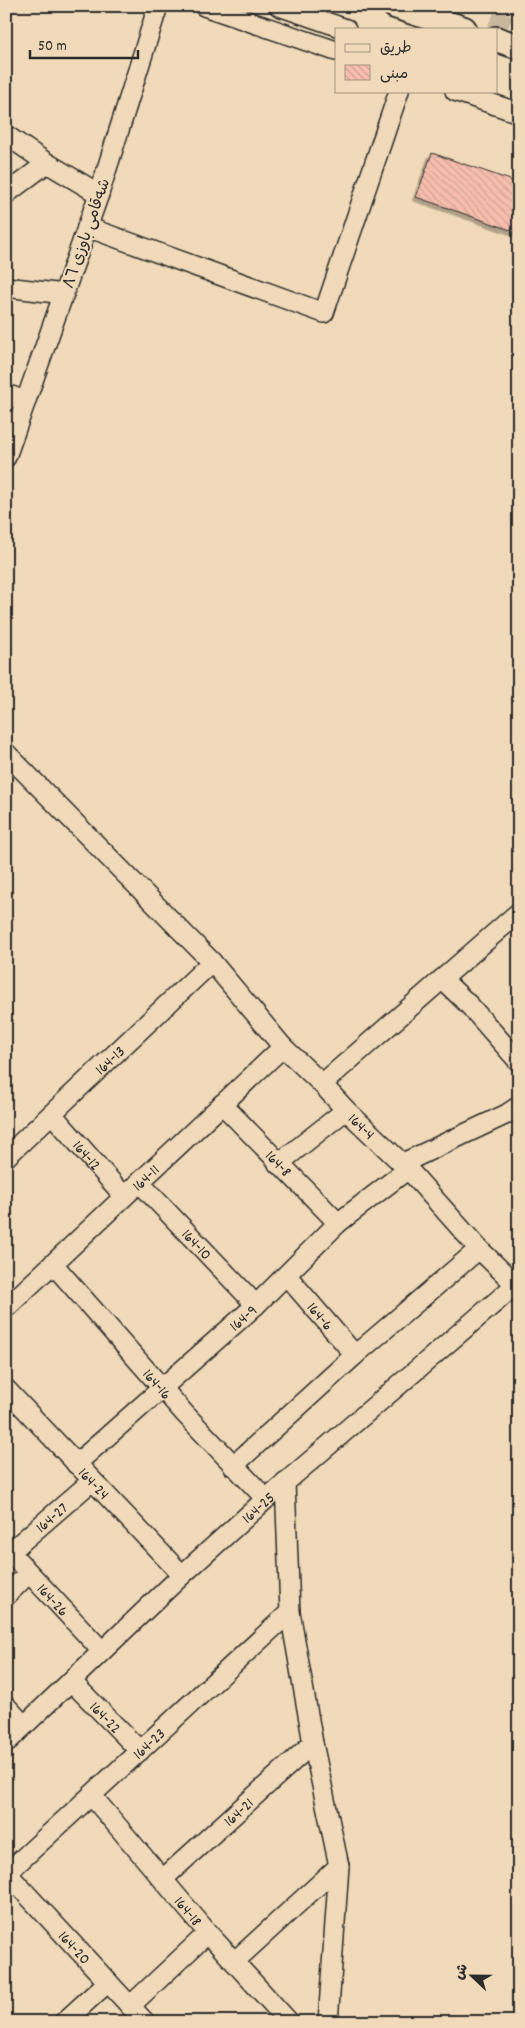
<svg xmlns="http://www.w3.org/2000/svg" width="525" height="2028" viewBox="0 0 525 2028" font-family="Dekko,'Playpen Sans Arabic',sans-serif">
<defs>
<pattern id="building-back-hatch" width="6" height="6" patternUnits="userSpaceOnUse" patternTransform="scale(1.25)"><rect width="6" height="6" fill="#f7beae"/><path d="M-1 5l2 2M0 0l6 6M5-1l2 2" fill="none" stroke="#d4a396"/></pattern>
<filter id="shadow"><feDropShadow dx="-3.5" dy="3.5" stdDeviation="0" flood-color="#0004"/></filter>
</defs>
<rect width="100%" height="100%" fill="#f0dab9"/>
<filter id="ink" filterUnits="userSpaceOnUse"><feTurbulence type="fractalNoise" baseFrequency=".02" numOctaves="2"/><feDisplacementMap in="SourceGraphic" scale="10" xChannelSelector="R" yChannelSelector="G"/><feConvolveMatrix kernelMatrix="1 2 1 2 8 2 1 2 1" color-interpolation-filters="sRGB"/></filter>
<g filter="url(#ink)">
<!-- building -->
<path fill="url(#building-back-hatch)" stroke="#2b2b2b" filter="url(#shadow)" d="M432 153 519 183V233L416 197Z"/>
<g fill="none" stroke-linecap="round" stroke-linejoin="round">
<!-- minor-tunnel -->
<path stroke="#c9b79d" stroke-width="19" stroke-dasharray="19 9" stroke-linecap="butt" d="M496 30 508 6"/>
<!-- minor casing -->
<g stroke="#2b2b2b" stroke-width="22">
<g id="minor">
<path d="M204 6 336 51"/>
<path d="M279 6 346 29"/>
<path d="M455 91 519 113"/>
<path d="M6 135 47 163 99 194"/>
<path d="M6 194 47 163"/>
<path d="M87 227 324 313 399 91"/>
<path d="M6 287 64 294"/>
<path d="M6 394 25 401"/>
<path d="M6 457 99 194 158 6"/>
<path id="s1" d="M6 753 212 962 283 1047 322 1084 346 1110 408 1169 479 1249 516 1285"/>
<path d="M442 979 470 1006 519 1062"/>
<path d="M322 1084 519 912"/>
<path id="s2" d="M222 1104 338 1223"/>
<path id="s3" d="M52 1114 124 1196"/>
<path id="s4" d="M6 1157 212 962"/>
<path d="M403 1163 507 1114 519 1106"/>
<path d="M278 1164 346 1110"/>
<path id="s5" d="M139 1182 256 1305"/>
<path id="s6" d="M53 1264 185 1414 266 1499"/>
<path id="s7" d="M287 1276 355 1355"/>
<path id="s8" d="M6 1308 283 1047"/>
<path id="s9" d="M6 1389 182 1575"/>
<path id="s10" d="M76 1464 256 1305 338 1223 408 1169"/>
<path d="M233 1466 355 1355 479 1249"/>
<path d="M285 1482 290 1612 313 1743 339 1866 328 2022"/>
<path id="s11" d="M6 1548 102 1651"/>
<path id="s12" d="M10 1552 92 1481"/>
<path d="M6 1596 29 1573"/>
<path id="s13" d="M71 1681 140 1751"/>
<path d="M6 1706 24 1725"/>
<path id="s14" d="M6 1743 182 1575 266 1499 519 1282"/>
<path id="s15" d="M92 1796 208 1933 289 2022"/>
<path id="s16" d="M6 1872 145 2022"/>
<path id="s17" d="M7 1873 290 1612"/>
<path id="s18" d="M163 1879 313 1743"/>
<path d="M235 1961 339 1866"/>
<path d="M130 2006 208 1933"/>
<path d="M64 2022 108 1982"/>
</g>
</g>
<!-- major casing -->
<g stroke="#2b2b2b" stroke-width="28">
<g id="major">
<path d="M395 6 464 29"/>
<path d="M496 39 519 47"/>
</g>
</g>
<!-- minor -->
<use href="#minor" stroke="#f0dab9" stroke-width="19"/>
<!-- major -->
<use href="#major" stroke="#f0dab9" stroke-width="24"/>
</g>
</g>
<g text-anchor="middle" stroke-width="4" stroke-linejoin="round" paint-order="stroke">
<!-- street labels -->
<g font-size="16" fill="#2b2b2b" stroke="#f0dab9">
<text transform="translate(85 233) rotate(-71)" y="6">شەقامی باوزی ٨٦</text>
<text dy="6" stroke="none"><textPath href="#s4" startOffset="142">164-13</textPath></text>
<text dy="6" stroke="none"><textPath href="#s1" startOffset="516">164-4</textPath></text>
<text dy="6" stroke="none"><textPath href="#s3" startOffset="54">164-12</textPath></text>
<text dy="6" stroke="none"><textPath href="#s2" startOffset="82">164-8</textPath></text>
<text dy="6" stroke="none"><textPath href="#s8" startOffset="191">164-11</textPath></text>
<text dy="6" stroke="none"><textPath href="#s5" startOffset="85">164-10</textPath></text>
<text dy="6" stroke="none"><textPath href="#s7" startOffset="52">164-6</textPath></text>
<text dy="6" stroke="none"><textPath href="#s10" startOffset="222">164-9</textPath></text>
<text dy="6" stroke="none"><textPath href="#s6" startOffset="159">164-16</textPath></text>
<text dy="6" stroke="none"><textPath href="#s9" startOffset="129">164-24</textPath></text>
<text dy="6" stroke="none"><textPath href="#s14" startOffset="345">164-25</textPath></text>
<text dy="6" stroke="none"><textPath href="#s12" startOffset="54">164-27</textPath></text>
<text dy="6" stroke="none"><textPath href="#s11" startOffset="70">164-26</textPath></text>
<text dy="6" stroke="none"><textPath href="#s13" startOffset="50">164-22</textPath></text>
<text dy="6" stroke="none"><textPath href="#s17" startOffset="192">164-23</textPath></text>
<text dy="6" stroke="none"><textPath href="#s18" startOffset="101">164-21</textPath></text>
<text dy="6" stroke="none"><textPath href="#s15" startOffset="150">164-18</textPath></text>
<text dy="6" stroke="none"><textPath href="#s16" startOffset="102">164-20</textPath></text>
</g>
</g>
<!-- margin -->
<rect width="525" height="2028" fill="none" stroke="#f0dab9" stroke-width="25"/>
<rect x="12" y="12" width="500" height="2003" fill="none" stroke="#2b2b2b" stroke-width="2" filter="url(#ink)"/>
<!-- legend -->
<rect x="335" y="28" width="162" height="65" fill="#f0dab9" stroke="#a19480"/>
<rect x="345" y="44" width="25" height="8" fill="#f0dab9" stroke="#a19480"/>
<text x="380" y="52" font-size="15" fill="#2b2b2b">طريق</text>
<rect x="345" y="65" width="25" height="15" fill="url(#building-back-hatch)" stroke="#a19480"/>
<text x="380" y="78" font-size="15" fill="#2b2b2b">مبنى</text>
<!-- north arrow -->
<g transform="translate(472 1976) rotate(292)" stroke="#f0dab9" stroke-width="4" paint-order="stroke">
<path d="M0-4L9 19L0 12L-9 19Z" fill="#2b2b2b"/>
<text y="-8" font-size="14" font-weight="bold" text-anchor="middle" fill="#2b2b2b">ش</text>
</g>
<!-- scale -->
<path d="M30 50v8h108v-8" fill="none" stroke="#2b2b2b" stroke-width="2.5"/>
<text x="38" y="50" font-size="15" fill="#2b2b2b" stroke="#f0dab9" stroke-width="4" paint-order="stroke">50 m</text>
</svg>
